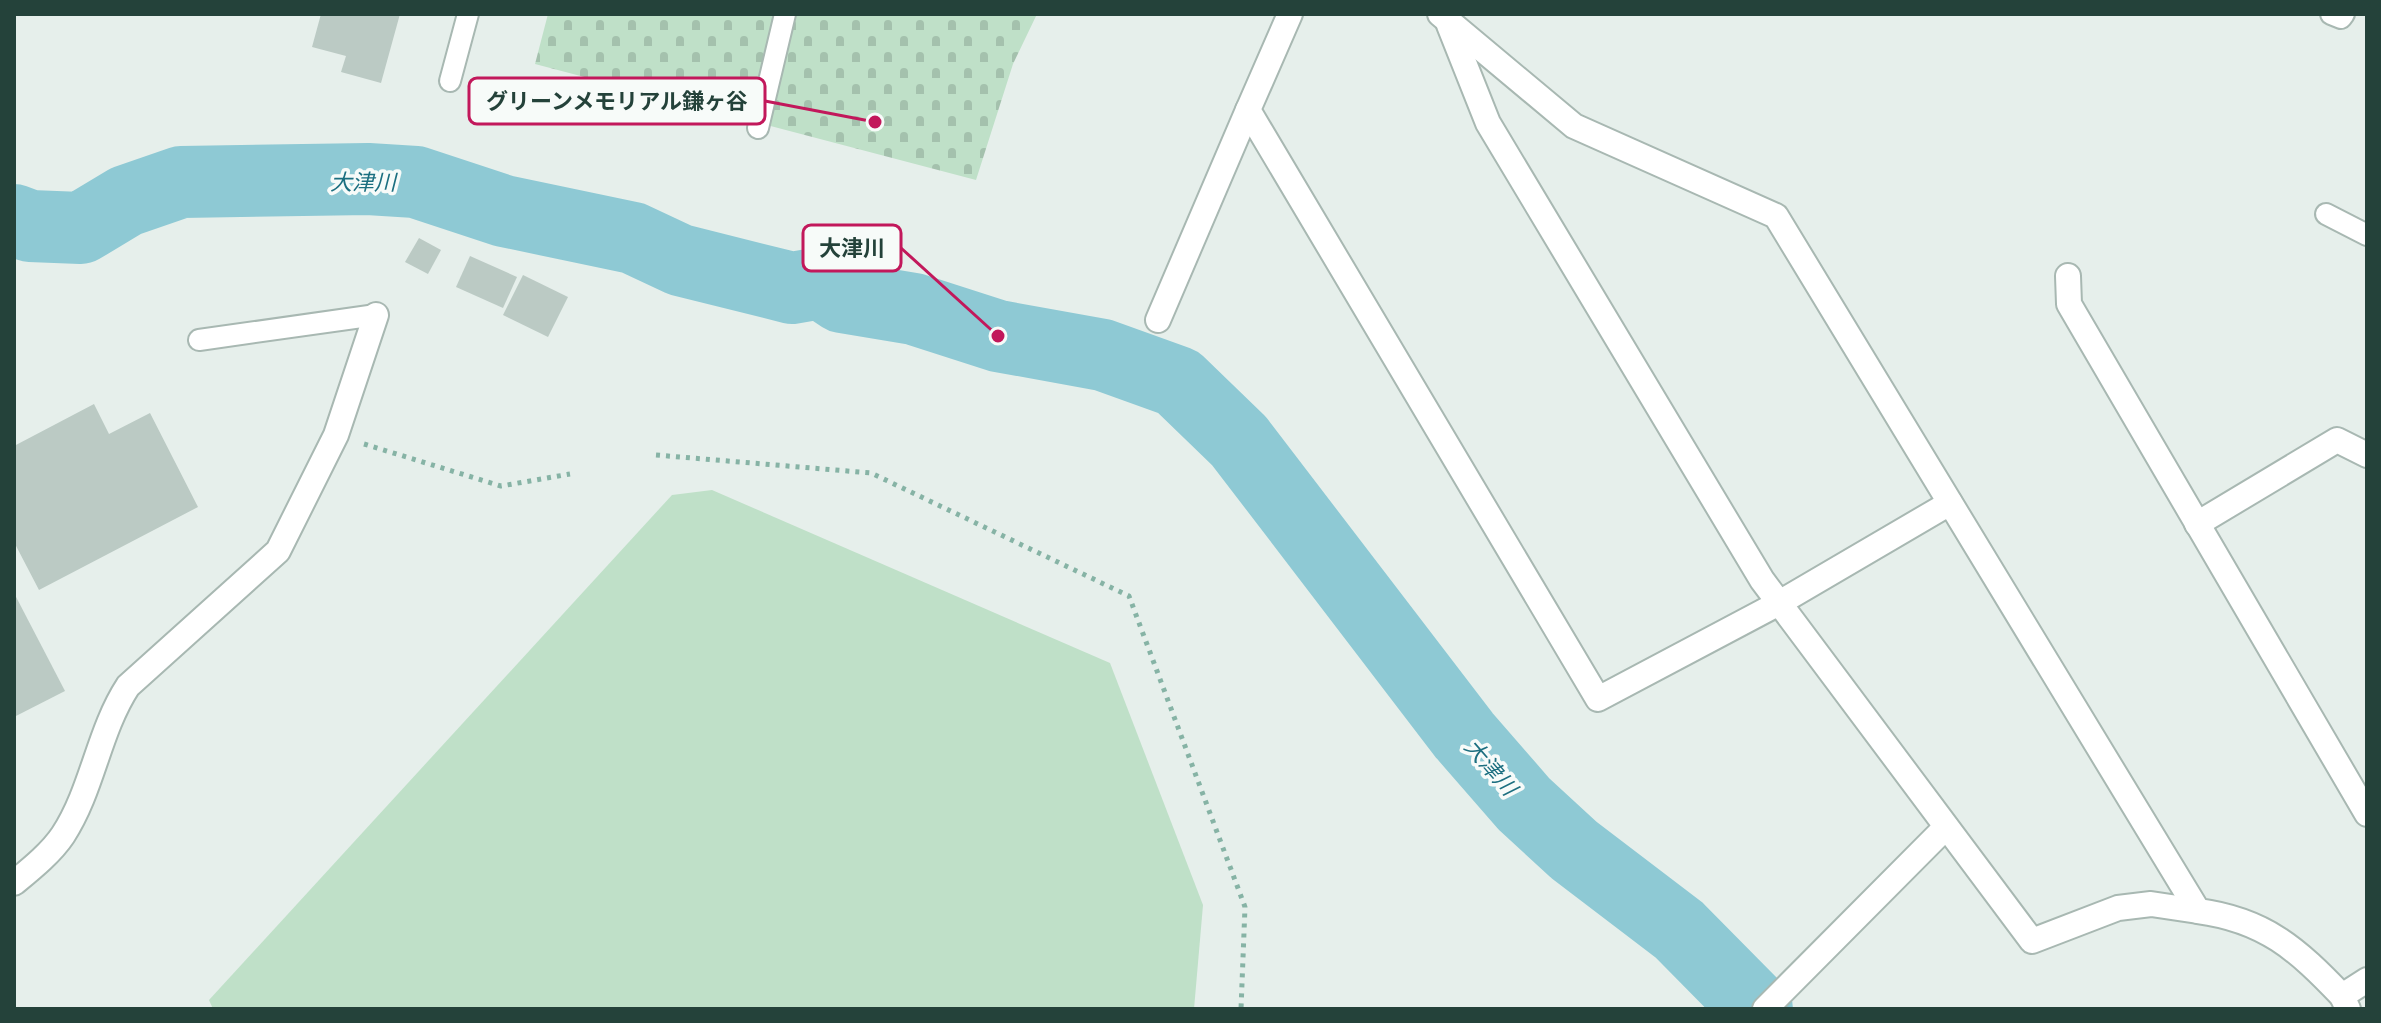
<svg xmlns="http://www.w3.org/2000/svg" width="2381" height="1023" viewBox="0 0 2381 1023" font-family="Montserrat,'Noto Sans JP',sans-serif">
<defs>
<pattern id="cemetery-stones" width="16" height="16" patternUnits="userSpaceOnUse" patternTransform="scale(2)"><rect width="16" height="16" fill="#bfe0c8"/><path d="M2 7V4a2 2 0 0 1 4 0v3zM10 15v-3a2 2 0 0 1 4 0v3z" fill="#a4c1ad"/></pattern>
</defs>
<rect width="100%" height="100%" fill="#e6efeb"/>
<!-- cemetery -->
<path fill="url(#cemetery-stones)" d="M548 14H1037L1013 64 976 180 535 64Z"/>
<!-- green -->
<path fill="#bfe0c8" d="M712 490 1110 663 1203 905 1194 1009H213L209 1000 672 495Z"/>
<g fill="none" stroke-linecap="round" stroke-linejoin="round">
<!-- river -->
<path stroke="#8ec9d4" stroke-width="72" d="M14 220 30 226 81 228 126 201 181 182 368 179 416 182 504 211 633 238 680 260 792 288 821 283 842 297 914 309 998 336 1103 355 1178 382 1239 441 1464 735 1524 804 1574 850 1679 930 1757 1009"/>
</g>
<!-- building -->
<g fill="#bbcac4">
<path d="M321 14H400L381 83 341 72 346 56 312 47Z"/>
<path d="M419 238 441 250 428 274 405 262Z"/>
<path d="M470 256 517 277 503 308 456 287Z"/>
<path d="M523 275 568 297 548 337 503 315Z"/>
<path d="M94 404 109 434 150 413 198 507 39 590 14 542V446Z"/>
<path d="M14 593 65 691 14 717Z"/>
</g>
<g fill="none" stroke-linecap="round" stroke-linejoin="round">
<!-- service casing -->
<g stroke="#a8b8b2" stroke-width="24">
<g id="service">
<path d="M2331 14 2341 18 2344 14"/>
<path d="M450 81 468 14"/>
<path d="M758 128 785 14"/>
<path d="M2326 214 2367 235"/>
<path d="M199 340 376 315"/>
</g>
</g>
<!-- minor casing -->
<g stroke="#a8b8b2" stroke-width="28">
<g id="minor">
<path d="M1290 14 1248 110 1598 699 1781 602 1950 503"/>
<path d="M1440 14 1574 126 1776 216 2198 911C2265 920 2297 949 2342 996"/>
<path d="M1449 25 1488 123 1762 580 2032 941 2118 908 2151 904 2198 911"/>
<path d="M2068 276 2069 304 2367 814"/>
<path d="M1158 320 1248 110"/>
<path d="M2197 524 2337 440 2367 455"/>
<path d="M14 883C31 869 51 853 63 835 93 789 98 732 128 686L278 551 336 435 376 315"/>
<path d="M1765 1009 1946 827"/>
<path d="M2348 1009 2342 996 2367 980"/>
</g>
</g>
<!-- path -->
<g stroke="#86b3a5" stroke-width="5" stroke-dasharray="4 6" stroke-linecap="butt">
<path d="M364 444 501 486 570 474"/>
<path d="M656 455 871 473 1129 596 1245 907 1241 1009"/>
</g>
<!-- service -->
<use href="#service" stroke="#fff" stroke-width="20"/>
<!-- minor -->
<use href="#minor" stroke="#fff" stroke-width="24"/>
</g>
<g text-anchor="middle" stroke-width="7" stroke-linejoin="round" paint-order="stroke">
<!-- water labels -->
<g font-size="22" font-style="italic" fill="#1c6f80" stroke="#f7fbf9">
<text x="363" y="190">大津川</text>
<text transform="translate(1491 767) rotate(49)" y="8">大津川</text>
</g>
</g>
<!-- callouts -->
<path fill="none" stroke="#c2185b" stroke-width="3" d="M875 122L765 101M998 336L901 248"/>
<g fill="#c2185b" stroke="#f7fbf9" stroke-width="3">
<circle cx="875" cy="122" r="8"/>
<circle cx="998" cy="336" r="8"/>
</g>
<g fill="#f7fbf9" stroke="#c2185b" stroke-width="3">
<rect x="469" y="78" width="296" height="46" rx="8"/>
<rect x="803" y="225" width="98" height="46" rx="8"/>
</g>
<g font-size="22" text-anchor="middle" font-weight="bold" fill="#24423a">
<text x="617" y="109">グリーンメモリアル鎌ヶ谷</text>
<text x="852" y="256">大津川</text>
</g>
<!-- border -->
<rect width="2381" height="1023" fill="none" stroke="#24423a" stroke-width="32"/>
</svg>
